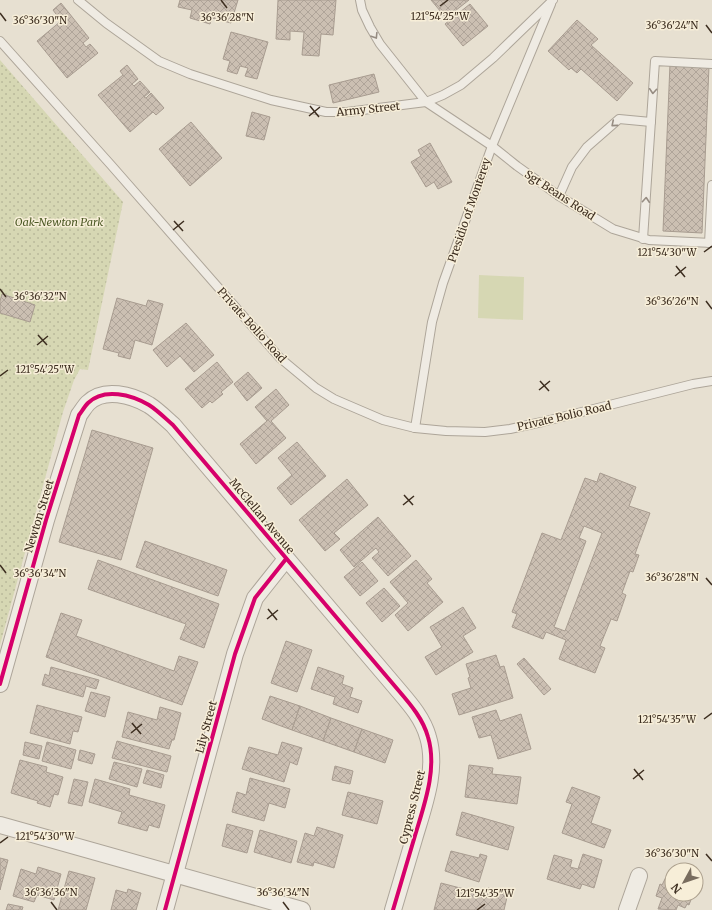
<svg xmlns="http://www.w3.org/2000/svg" width="712" height="910" viewBox="0 0 712 910" font-family="Merriweather,serif">
<defs>
<pattern id="grass-dots" width="8" height="8" patternUnits="userSpaceOnUse"><rect width="8" height="8" fill="#d6d7b3"/><path d="M2 2h.1M6 6h.1" fill="none" stroke="#b9b99a" stroke-width="1.8" stroke-linecap="round"/></pattern>
<pattern id="building-cross-hatch" width="8" height="8" patternUnits="userSpaceOnUse"><rect width="8" height="8" fill="#cbbfb2"/><path d="M0 0l8 8M0 8l8-8" fill="none" stroke="#afa499"/></pattern>
</defs>
<rect width="100%" height="100%" fill="#e7e0d1"/>
<!-- grass -->
<path fill="url(#grass-dots)" d="M0 60 123 202 88 370 80 369 74 380 63 412 0 645Z"/>
<!-- pitch -->
<path fill="#d6d7b3" d="M479 275 524 277 523 320 478 318Z"/>
<!-- building -->
<g fill="url(#building-cross-hatch)" stroke="#a89c90" fill-rule="evenodd">
<path d="M180 0H238L231 23 212 18 210 24 190 18 192 10 178 7Z"/>
<path d="M278 0H336L333 35 321 34 319 56 302 55 304 32 290 31V40L276 39Z"/>
<path d="M431 0H469L446 18Z"/>
<path d="M61 3 89 38 83 43 86 47 90 44 98 53 67 78 37 41 61 21 53 10Z"/>
<path d="M470 4 488 26 463 46 445 24Z"/>
<path d="M577 20 598 39 591 45 633 83 617 101 581 69 577 73 571 68 569 70 548 51Z"/>
<path d="M231 32 268 42 257 79 245 76 248 68 240 66 237 74 227 71 230 61 223 59Z"/>
<path d="M670 64 709 66 702 233 663 231Z"/>
<path d="M127 65 138 79 132 84 134 86 140 81 150 92 144 97 146 98 151 93 164 108 156 115 153 112 130 132 98 95 123 75 120 71Z"/>
<path d="M374 74 379 92 333 103 329 85Z"/>
<path d="M252 112 270 117 264 140 246 136Z"/>
<path d="M191 122 222 158 190 186 159 149Z"/>
<path d="M430 143 452 182 438 189 434 182 426 187 411 162 421 156 418 150Z"/>
<path d="M2 294 35 305 30 322 0 313V301Z"/>
<path d="M117 298 146 306 148 300 163 304 152 345 135 340 130 359 118 356 119 353 103 349Z"/>
<path d="M186 323 214 355 194 372 180 356 167 367 153 350Z"/>
<path d="M217 362 233 382 221 392 223 394 212 403 210 401 202 408 185 389Z"/>
<path d="M248 372 262 388 247 401 234 384Z"/>
<path d="M276 389 289 405 271 421 286 438 256 464 240 444 267 421 255 407Z"/>
<path d="M92 430 153 448 121 560 59 542Z"/>
<path d="M297 442 326 476 291 505 277 488 292 475 278 458Z"/>
<path d="M600 473 636 487 629 506 650 513 635 554 639 555 633 572 630 571 622 593 626 595 617 621 611 619 600 646 605 648 595 673 559 659 566 640 546 632 543 639 512 627 517 614 512 612 542 533 561 540 585 478 597 482ZM584 526 602 533 565 631 554 627 586 541 579 538Z"/>
<path d="M347 479 368 505 334 533 340 539 325 551 299 520Z"/>
<path d="M378 517 411 556 388 576 372 558 379 552 376 548 354 567 340 550Z"/>
<path d="M145 541 227 570 218 596 136 567Z"/>
<path d="M98 560 219 604 204 648 180 639 186 624 88 589Z"/>
<path d="M416 560 432 579 427 583 443 602 408 631 395 615 408 603 390 582Z"/>
<path d="M362 562 378 581 360 596 344 577Z"/>
<path d="M384 588 400 606 382 622 366 603Z"/>
<path d="M463 607 476 628 463 636 473 652 436 675 425 657 442 647 430 627Z"/>
<path d="M61 613 82 620 76 636 174 671 179 656 198 662 182 705 46 657Z"/>
<path d="M286 641 312 650 297 692 271 683Z"/>
<path d="M496 655 500 667 504 666 513 698 459 715 452 694 471 688 468 678 470 677 466 664Z"/>
<path d="M524 658 551 689 544 695 517 664Z"/>
<path d="M51 667 99 680 96 689 86 686 83 697 42 685 45 674 49 676Z"/>
<path d="M318 667 344 676 342 684 353 688 350 697 362 701 358 713 333 704 335 697 311 689Z"/>
<path d="M91 692 110 697 105 717 85 711Z"/>
<path d="M270 696 300 706 292 730 262 719Z"/>
<path d="M37 705 82 717 78 732 73 731 70 744 30 733Z"/>
<path d="M300 706 331 718 323 741 292 730Z"/>
<path d="M160 707 181 713 174 740H172L169 749 122 737 128 712 157 720Z"/>
<path d="M496 710 500 721 521 714 531 749 498 759 491 735 479 738 472 717Z"/>
<path d="M331 718 362 729 354 752 323 741Z"/>
<path d="M362 729 393 740 385 763 354 752Z"/>
<path d="M117 741 171 756 167 772 112 758Z"/>
<path d="M25 742 42 746 39 759 23 755Z"/>
<path d="M47 742 76 750 71 769 42 761Z"/>
<path d="M282 742 302 748 297 765 290 762 284 782 242 769 249 747 278 755Z"/>
<path d="M80 750 95 754 92 764 78 760Z"/>
<path d="M20 760 47 767 46 772 63 777 58 795 54 794 50 807 37 803 38 801 11 793Z"/>
<path d="M114 762 142 769 137 787 109 779Z"/>
<path d="M469 765 493 768 492 774 521 777 517 804 465 797Z"/>
<path d="M335 766 353 771 350 784 332 780Z"/>
<path d="M147 770 164 775 161 788 143 783Z"/>
<path d="M250 778 290 789 285 808 269 803 264 821 232 812 237 792 246 795Z"/>
<path d="M74 779 88 782 82 806 68 803Z"/>
<path d="M95 779 130 789 129 795 165 805 159 828 149 825 147 831 118 823 122 812 89 802Z"/>
<path d="M572 787 600 797 591 823 611 830 604 848 562 833 572 804 566 802Z"/>
<path d="M348 792 383 801 377 824 342 815Z"/>
<path d="M462 812 514 827 508 850 456 835Z"/>
<path d="M227 824 253 831 247 853 222 846Z"/>
<path d="M317 827 343 835 334 868 314 862 313 866 297 862 305 833 314 836Z"/>
<path d="M260 830 297 841 291 863 254 852Z"/>
<path d="M451 851 479 858 480 854 487 856 479 882 445 871Z"/>
<path d="M583 854 602 860 594 888 582 884 580 889 547 879 554 855 572 860 570 867 578 869Z"/>
<path d="M0 858 8 860 0 890Z"/>
<path d="M38 867 61 874 54 900 37 895 34 902 13 896 21 869 36 874Z"/>
<path d="M69 871 95 878 86 910H58Z"/>
<path d="M666 877 672 880V894H693L689 905 687 904 685 908 678 905 676 910 658 909 662 898 656 896 660 884 662 885Z"/>
<path d="M441 883 487 895 488 888 508 893 504 910H434Z"/>
<path d="M128 889 141 893 136 910H111L116 890 127 893Z"/>
<path d="M8 904 23 907 22 910H6Z"/>
</g>
<g fill="none" stroke-linecap="round" stroke-linejoin="round">
<!-- service casing -->
<g stroke="#ada599" stroke-width="10">
<g id="service">
<path d="M78 0 106 23 159 61 190 74 271 100 326 112H347L410 104 426 102 443 95 461 85 493 58 553 0"/>
<path d="M360 0 362 10 370 27 380 44 426 102 492 146 517 166 559 196 613 229 649 240 712 243"/>
<path d="M0 41 111 165 280 358 316 388 334 399 383 420 415 428 446 431 485 432 510 429 542 422 693 384 712 381"/>
<path d="M559 196 572 167 587 147 619 119 651 122"/>
<path d="M643 239 655 61 712 64"/>
<path d="M709 243 712 185"/>
<path d="M415 428 432 322 443 283 492 146 551 4"/>
</g>
</g>
<!-- minor casing -->
<g stroke="#ada599" stroke-width="18">
<g id="minor">
<path d="M0 684 46 520 79 415C82 411 85 406 88 403 104 387 132 395 149 405 157 410 165 418 173 425L399 691C411 705 423 719 428 737 438 770 423 808 414 839 407 863 400 886 393 910"/>
<path d="M0 825 302 910"/>
<path d="M165 910 235 654 255 598 286 559"/>
<path d="M627 910 639 876"/>
</g>
</g>
<!-- service -->
<use href="#service" stroke="#efebe3" stroke-width="8"/>
<!-- minor -->
<use href="#minor" stroke="#efebe3" stroke-width="16"/>
<!-- cycleway casing -->
<g stroke="#f7eed8" stroke-width="6">
<g id="cycleway">
<path d="M0 684 46 520 79 415C82 411 85 406 88 403 104 387 132 395 149 405 157 410 165 418 173 425L399 691C411 705 423 719 428 737 438 770 423 808 414 839 407 863 400 886 393 910"/>
<path d="M165 910 235 654 255 598 286 559"/>
</g>
</g>
<!-- cycleway -->
<use href="#cycleway" stroke="#d6006c" stroke-width="4"/>
</g>
<!-- one-way arrows -->
<defs><path id="oneway-chevron" d="M-2-3.5L2.5 0L-2 3.5" fill="none" stroke-width="1.6" stroke-linecap="round" stroke-linejoin="round"/></defs>
<g stroke="#968c82">
<use href="#oneway-chevron" transform="translate(375 36) rotate(58)"/>
<use href="#oneway-chevron" transform="translate(653 91) rotate(94)"/>
<use href="#oneway-chevron" transform="translate(614 124) rotate(140)"/>
<use href="#oneway-chevron" transform="translate(646 200) rotate(-86)"/>
</g>
<!-- ticks -->
<path fill="none" stroke="#3d2e20" stroke-width="1.5" d="M221 0 227 8M440 6 448 0M0 13 6 21M706 25 712 33M310 106 319 117M309 116 320 107M174 221 183 231M173 230 184 221M704 252 712 246M676 266 685 277M675 276 686 267M0 289 6 297M706 301 712 309M38 335 47 345M37 345 48 336M0 376 8 370M540 381 549 391M539 390 550 381M404 495 413 505M403 505 414 496M0 565 6 573M706 578 712 585M268 609 277 620M267 619 278 610M704 719 712 713M132 723 141 734M131 733 142 724M634 769 643 780M633 779 644 770M0 843 8 837M706 854 712 861M51 902 57 910M283 902 289 910M477 910 485 904"/>
<g text-anchor="middle" stroke-width="3" stroke-linejoin="round" paint-order="stroke">
<!-- street labels -->
<g font-size="11" fill="#3d2e20" stroke="#f7eed8">
<text transform="translate(368 109) rotate(-6)" y="4">Army Street</text>
<text transform="translate(560 195) rotate(33)" y="4">Sgt Beans Road</text>
<text transform="translate(469 210) rotate(-71)" y="4">Presidio of Monterey</text>
<text transform="translate(252 325) rotate(48)" y="4">Private Bolio Road</text>
<text transform="translate(564 416) rotate(-13)" y="4">Private Bolio Road</text>
<text transform="translate(39 516) rotate(-73)" y="4">Newton Street</text>
<text transform="translate(262 516) rotate(50)" y="4">McClellan Avenue</text>
<text transform="translate(206 727) rotate(-75)" y="4">Lily Street</text>
<text transform="translate(412 807) rotate(-76)" y="4">Cypress Street</text>
</g>
<!-- park labels -->
<g font-size="11" font-style="italic" fill="#4d5a26" stroke="#f7eed8">
<text x="59" y="226">Oak-Newton Park</text>
</g>
</g>
<g font-size="10" text-anchor="middle" fill="#3d2e20" stroke="#f7eed8" stroke-width="3" stroke-linejoin="round" paint-order="stroke">
<text x="440" y="20">121°54'25"W</text>
<text x="227" y="21">36°36'28"N</text>
<text x="40" y="24">36°36'30"N</text>
<text x="672" y="29">36°36'24"N</text>
<text x="667" y="256">121°54'30"W</text>
<text x="40" y="300">36°36'32"N</text>
<text x="672" y="305">36°36'26"N</text>
<text x="45" y="373">121°54'25"W</text>
<text x="40" y="577">36°36'34"N</text>
<text x="672" y="581">36°36'28"N</text>
<text x="667" y="723">121°54'35"W</text>
<text x="45" y="840">121°54'30"W</text>
<text x="672" y="857">36°36'30"N</text>
<text x="51" y="896">36°36'36"N</text>
<text x="283" y="896">36°36'34"N</text>
<text x="485" y="897">121°54'35"W</text>
</g>
<!-- north arrow -->
<g transform="translate(684 882) rotate(230)"><circle r="19" fill="#f7eed8" stroke="#ada18e"/>
<path d="M0-3L7 15L0 10L-7 15Z" fill="#786c5e"/>
<text y="-6" font-size="11" font-weight="bold" text-anchor="middle" fill="#3d2e20">N</text>
</g>
</svg>
